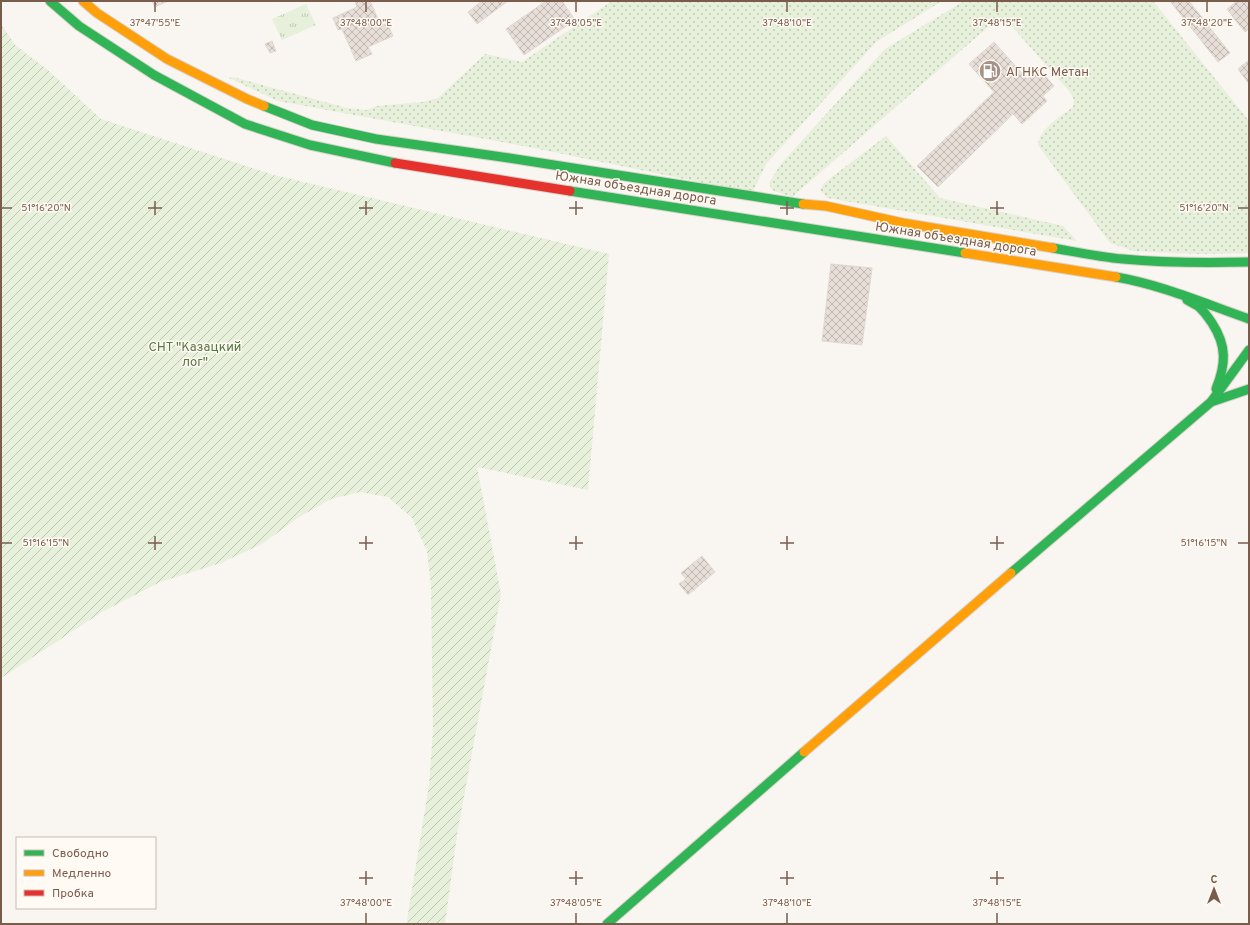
<svg xmlns="http://www.w3.org/2000/svg" width="1250" height="925" viewBox="0 0 1250 925" font-family="Overpass,sans-serif">
<defs>
<pattern id="grass-dots" width="8" height="8" patternUnits="userSpaceOnUse"><rect width="8" height="8" fill="#e7f0db"/><path d="M2 2h.1M6 6h.1" fill="none" stroke="#c0c6b4" stroke-width="1.8" stroke-linecap="round"/></pattern>
<pattern id="park-tufts" width="24" height="20" patternUnits="userSpaceOnUse"><rect width="24" height="20" fill="#e7f0db"/><path d="M3 7l-1-3M5 7V3M7 7l1-3M15 17l-1-3M17 17v-4M19 17l1-3" fill="none" stroke="#c0c6b4"/></pattern>
<pattern id="garden-furrows" width="10" height="10" patternUnits="userSpaceOnUse"><rect width="10" height="10" fill="#e7f0db"/><path d="M-1 1l2-2M0 10L10 0M9 11l2-2" fill="none" stroke="#c0c6b4"/></pattern>
<pattern id="building-cross-hatch" width="8" height="8" patternUnits="userSpaceOnUse"><rect width="8" height="8" fill="#e6ded7"/><path d="M0 0l8 8M0 8l8-8" fill="none" stroke="#bfb7b1"/></pattern>
</defs>
<rect width="100%" height="100%" fill="#f9f5f0"/>
<!-- grass -->
<g fill="url(#grass-dots)">
<path d="M612 1H942L876 42 766 164 752 193 529 147 278 101 229 78 233 77 347 108 366 110 377 106 422 102 438 98 485 54 522 62Z"/>
<path d="M964 1H1153L1249 121V253L1199 254 1134 251 1110 243 1038 145C1040 128 1060 117 1073 107L1074 100 1070 92 1008 22 1003 20 995 21 792 197 772 190 769 183 780 165 885 49Z"/>
<path d="M886 136 940 198 1063 226 1077 241 828 198 820 190 824 183Z"/>
</g>
<!-- park -->
<path fill="url(#park-tufts)" d="M306 4 316 25 282 40 272 19Z"/>
<!-- garden -->
<path fill="url(#garden-furrows)" d="M1 24 16 46 48 70 101 119 274 175 609 254 588 490 477 467 501 594 457 835 445 924H408L407 920 429 785 433 731 431 586 427 551 412 518 388 497 360 492 331 499 299 517 262 544 221 563 160 582 102 612 1 678Z"/>
<!-- building -->
<g fill="url(#building-cross-hatch)" stroke="#e2d8d2">
<path d="M152 1H168L155 7Z"/>
<path d="M355 1H370L381 26 387 23 393 36 368 47 372 54 356 61 342 29 338 30 333 18 357 7Z"/>
<path d="M482 1H508L477 24 468 12Z"/>
<path d="M546 1H562L575 20 524 55 506 29Z"/>
<path d="M1170 1H1189L1230 53 1218 62Z"/>
<path d="M1237 1H1249V11L1236 21 1227 9Z"/>
<path d="M1249 11V29L1245 32 1236 21Z"/>
<path d="M272 41 276 51 270 53 265 44Z"/>
<path d="M994 42 1027 79 1039 69 1054 86 1043 96 1047 101 1022 124 969 64Z"/>
<path d="M1249 60V84L1238 69Z"/>
<path d="M994 92 1013 114 938 187 917 166Z"/>
<path d="M831 264 872 268 862 345 822 341Z"/>
<path d="M702 556 715 572 688 595 679 584 686 579 681 573Z"/>
</g>
<g fill="none" stroke-linecap="round" stroke-linejoin="round">
<!-- fast casing -->
<g stroke="#d9d2cb" stroke-width="11">
<g id="fast">
<path d="M50 1 79 26 154 75 245 124 310 145 395 163"/>
<path d="M264 106 312 125 376 139 509 158 803 204"/>
<path d="M570 191 965 253"/>
<path d="M1053 248C1076 252 1100 257 1123 259 1165 263 1207 263 1249 262"/>
<path d="M1116 277C1162 285 1206 304 1249 319"/>
<path d="M1187 300C1191 302 1194 304 1198 306 1204 311 1208 317 1212 323 1227 346 1226 364 1216 389"/>
<path d="M1211 402 1249 389"/>
<path d="M1011 573 1211 402 1249 350"/>
<path d="M607 924 804 752"/>
</g>
</g>
<!-- slow casing -->
<g stroke="#d9d2cb" stroke-width="11">
<g id="slow">
<path d="M83 1 97 13 167 59 247 99 264 106"/>
<path d="M803 204 826 206 903 223 1053 248"/>
<path d="M965 253 1116 277"/>
<path d="M804 752 1011 573"/>
</g>
</g>
<!-- jam casing -->
<g stroke="#d9d2cb" stroke-width="11">
<path id="jam" d="M395 163 570 191"/>
</g>
<!-- fast -->
<use href="#fast" stroke="#30b455" stroke-width="9"/>
<!-- slow -->
<use href="#slow" stroke="#ff9f0a" stroke-width="9"/>
<!-- jam -->
<use href="#jam" stroke="#e5322d" stroke-width="9"/>
</g>
<!-- ticks -->
<path fill="none" stroke="#7a5c4d" stroke-width="1.5" d="M155 2V12M366 2V12M576 2V12M787 2V12M997 2V12M1207 2V12M155 201V215M366 201V215M576 201V215M787 201V215M997 201V215M2 208H12M148 208H162M359 208H373M569 208H583M780 208H794M990 208H1004M1238 208H1248M155 536V550M366 536V550M576 536V550M787 536V550M997 536V550M2 543H12M148 543H162M359 543H373M569 543H583M780 543H794M990 543H1004M1238 543H1248M366 871V885M576 871V885M787 871V885M997 871V885M359 878H373M569 878H583M780 878H794M990 878H1004M366 913V923M576 913V923M787 913V923M997 913V923"/>
<!-- icons -->
<defs>
<g id="fuel-disc" transform="scale(1.15)"><circle r="9.5" fill="#a69286" stroke="#fffaf3"/><path d="M-5.5-6h7V0h2V4h1.3V-2.5L3-4.5l.8-.8L6-3V5H2.5V1h-1V6h-7ZM-4.2-4.7v3.2H.2V-4.7Z" fill="#fff"/></g>
</defs>
<g fill-rule="evenodd">
<use href="#fuel-disc" x="990" y="71"/>
</g>
<g text-anchor="middle" stroke-width="3" stroke-linejoin="round" paint-order="stroke">
<!-- poi labels -->
<g font-size="13" fill="#7a5c4d" stroke="#fffaf3" text-anchor="start">
<text x="1006" y="76">АГНКС Метан</text>
</g>
<!-- street labels -->
<g font-size="13" fill="#7a5c4d" stroke="#fffaf3">
<text transform="translate(636 187) rotate(9)" y="5">Южная объездная дорога</text>
<text transform="translate(956 238) rotate(9)" y="5">Южная объездная дорога</text>
</g>
<!-- park labels -->
<g font-size="13" fill="#537a41" stroke="#fffaf3">
<text x="195" y="351">СНТ "Казацкий<tspan x="195" dy="15">лог"</tspan></text>
</g>
</g>
<g font-size="10" text-anchor="middle" fill="#7a5c4d" stroke="#fffaf3" stroke-width="3" stroke-linejoin="round" paint-order="stroke">
<text x="155" y="26">37°47'55"E</text>
<text x="366" y="26">37°48'00"E</text>
<text x="576" y="26">37°48'05"E</text>
<text x="787" y="26">37°48'10"E</text>
<text x="997" y="26">37°48'15"E</text>
<text x="1207" y="26">37°48'20"E</text>
<text x="46" y="211">51°16'20"N</text>
<text x="1204" y="211">51°16'20"N</text>
<text x="46" y="546">51°16'15"N</text>
<text x="1204" y="546">51°16'15"N</text>
<text x="366" y="906">37°48'00"E</text>
<text x="576" y="906">37°48'05"E</text>
<text x="787" y="906">37°48'10"E</text>
<text x="997" y="906">37°48'15"E</text>
</g>
<!-- border -->
<rect width="1250" height="925" fill="none" stroke="#7a5c4d" stroke-width="4"/>
<!-- legend -->
<rect x="16" y="837" width="140" height="72" fill="#fffaf3" stroke="#cabbb1"/>
<rect x="24" y="850" width="20" height="6" fill="#30b455" stroke="#cabbb1"/>
<text x="52" y="857" font-size="12" fill="#7a5c4d">Свободно</text>
<rect x="24" y="870" width="20" height="6" fill="#ff9f0a" stroke="#cabbb1"/>
<text x="52" y="877" font-size="12" fill="#7a5c4d">Медленно</text>
<rect x="24" y="890" width="20" height="6" fill="#e5322d" stroke="#cabbb1"/>
<text x="52" y="897" font-size="12" fill="#7a5c4d">Пробка</text>
<!-- north arrow -->
<g transform="translate(1214 889)" stroke="#fffaf3" stroke-width="3" paint-order="stroke">
<path d="M0-3L7 15L0 10L-7 15Z" fill="#7a5c4d"/>
<text y="-6" font-size="11" font-weight="bold" text-anchor="middle" fill="#7a5c4d">С</text>
</g>
</svg>
